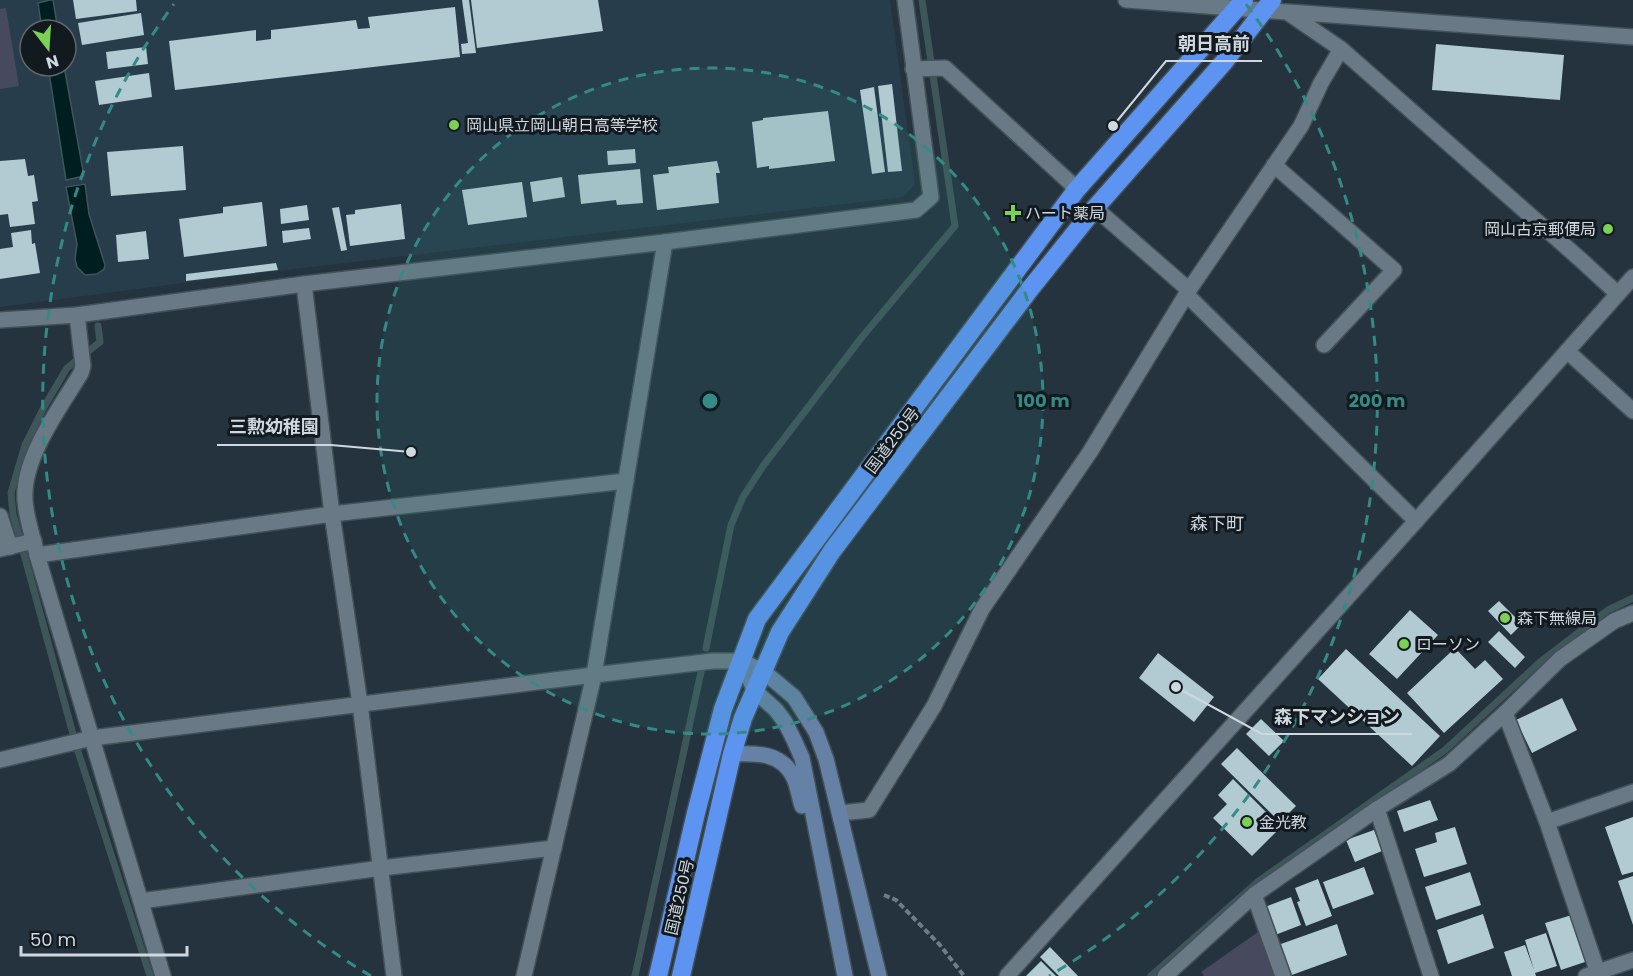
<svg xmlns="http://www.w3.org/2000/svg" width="1633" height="976" viewBox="0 0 1633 976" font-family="Poppins,'Noto Sans JP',sans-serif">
<rect width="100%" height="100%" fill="#24333e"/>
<!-- built -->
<path fill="#273d4c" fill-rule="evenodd" d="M0 0H890L915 184 903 197 236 276 0 307ZM30 30H66V66H30Z"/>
<!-- green -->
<g fill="#47495f">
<path d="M6 8 19 86 0 89V9Z"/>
<path d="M1258 932 1274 976H1204L1201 972Z"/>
</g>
<!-- water -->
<g fill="#001e20" stroke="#3e5659" stroke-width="1.5">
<path d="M50 0H53L58 30H42L38 3Z"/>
<path d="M48 66H64L84 176 66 180Z"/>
<path d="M85 184 89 214 105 265 104 269 97 274 85 275 77 267 75 259 77 244 66 187Z"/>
</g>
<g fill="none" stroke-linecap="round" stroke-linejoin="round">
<!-- stream -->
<g stroke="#3e5659" stroke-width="7">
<path d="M98 326 100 342 67 368 44 407 25 445 11 493 13 514 76 745 150 976"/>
<path d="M706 648 731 525 743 497 763 466 862 337 955 226 922 0"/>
<path d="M635 976 701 672"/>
<path d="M1151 976 1260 880 1445 750 1540 662 1608 610 1633 598"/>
</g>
</g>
<!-- building -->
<g fill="#b2cad2">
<path d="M73 0H136L137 11 76 19Z"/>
<path d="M462 0H469L476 53 462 54 461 44 468 43Z"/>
<path d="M471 0H598L603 31 477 48Z"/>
<path d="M455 7 460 57 175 90 169 41 256 30V41L271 39V30L356 20 358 29 370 28 368 17Z"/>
<path d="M141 13 144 35 82 45 78 23Z"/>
<path d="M1436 44 1564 55 1560 100 1432 90Z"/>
<path d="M146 47 148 64 108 69 106 52Z"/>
<path d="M149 73 152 97 99 105 95 81Z"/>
<path d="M892 84 902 171 888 172 878 86Z"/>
<path d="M874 87 885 172 872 174 860 90Z"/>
<path d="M828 111 835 161 769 169V166L757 168 752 122 763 120V118Z"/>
<path d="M183 146 186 190 111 196 107 152Z"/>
<path d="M635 149 636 163 608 165 607 151Z"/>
<path d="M25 159 28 176 34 175 38 201 32 202 35 224 10 227 8 214 0 215V161Z"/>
<path d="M717 161 720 173H716L719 203 657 210 653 175 669 173 668 167Z"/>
<path d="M640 169 643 203 617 205 616 200 581 204 578 175Z"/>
<path d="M562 177 565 197 533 202 530 182Z"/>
<path d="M522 182 527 217 468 225 462 190Z"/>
<path d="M262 202 267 246 184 257 179 219 223 213V207Z"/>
<path d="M401 204 405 239 350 246 346 215 355 214V210Z"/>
<path d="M307 205 309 220 281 224 280 209Z"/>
<path d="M339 207 347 250 341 251 332 208Z"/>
<path d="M309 228 311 239 283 243 282 231Z"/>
<path d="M31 230 32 244 35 243 40 273 0 279V249L13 247 11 233Z"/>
<path d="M146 231 149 259 118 262 116 235Z"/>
<path d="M276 263 278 270 186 281V274Z"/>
<path d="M1499 601 1522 624 1511 635 1488 611Z"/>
<path d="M1410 610 1438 635 1397 679 1369 654Z"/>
<path d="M1499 631 1525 657 1515 668 1488 642Z"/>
<path d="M1455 648 1475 669 1485 660 1503 679 1444 733 1407 693Z"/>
<path d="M1346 649 1440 736 1412 766 1318 679Z"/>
<path d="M1158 653 1214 697 1194 722 1139 678Z"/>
<path d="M1562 698 1577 730 1532 753 1516 720Z"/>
<path d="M1261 719 1284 741 1269 756 1246 734Z"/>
<path d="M1237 748 1296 806 1280 822 1221 764Z"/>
<path d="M1233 779 1281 827 1252 856 1213 818 1227 804 1218 795Z"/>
<path d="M1430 800 1438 820 1404 832 1397 811Z"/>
<path d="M1633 817V872L1622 875 1605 827Z"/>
<path d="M1455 827 1467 864 1424 877 1415 849 1437 842 1435 833Z"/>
<path d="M1374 830 1382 851 1355 862 1346 840Z"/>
<path d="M1364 867 1374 894 1333 909 1323 882Z"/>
<path d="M1470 872 1481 905 1436 920 1425 887Z"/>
<path d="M1633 876V925L1618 881Z"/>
<path d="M1318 879 1332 916 1306 926 1297 902 1300 901 1295 888Z"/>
<path d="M1291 897 1301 925 1275 935 1265 907Z"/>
<path d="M1483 914 1494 948 1448 964 1437 930Z"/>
<path d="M1572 915 1588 961 1561 970 1545 923Z"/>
<path d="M1337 924 1347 955 1289 976 1278 945Z"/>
<path d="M1546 933 1557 966 1535 973 1536 976H1512L1504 952 1525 945 1534 970 1525 940Z"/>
<path d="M1050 947 1078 976H1059L1040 957Z"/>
<path d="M1041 961 1056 976H1026Z"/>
</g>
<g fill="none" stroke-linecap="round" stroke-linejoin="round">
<!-- street casing -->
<g stroke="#435058" stroke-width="18">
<g id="street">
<path d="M1289 12 1633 37"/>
<path d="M1341 49 1581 260 1618 294"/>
<path d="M913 69 945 68 1077 189"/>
<path d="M1274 165 1394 270 1324 345"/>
<path d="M1095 208 1189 290"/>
<path d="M304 284 332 514 360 704 394 976"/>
<path d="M1186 294 1416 521"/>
<path d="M77 315 83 366 81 373C60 408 22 458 25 500 26 518 33 537 37 555L163 976"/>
<path d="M0 320 77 315 304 284 665 242 916 210 931 197 905 0"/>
<path d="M1567 351 1633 411"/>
<path d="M0 516 10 547"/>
<path d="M0 549 34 541"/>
<path d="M37 555 332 514 626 481"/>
<path d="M1505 713 1547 822 1599 976"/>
<path d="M0 760 92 738 594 675 713 661H741"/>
<path d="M1377 809 1431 976"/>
<path d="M840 813 869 810 934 706 982 609 1090 452 1189 290 1301 126 1321 83 1341 49 1287 12 1126 0"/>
<path d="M1547 822 1633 792"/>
<path d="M1254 895 1283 976"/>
<path d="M141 901 381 868 554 848"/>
<path d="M524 976 594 675 665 242"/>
<path d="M1007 976 1416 521 1633 277"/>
<path d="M1165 976 1254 895 1377 809 1449 764 1505 713 1560 659 1614 621 1633 613"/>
<path d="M1586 976 1633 960"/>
</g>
</g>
<!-- secondary casing -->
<g stroke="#435058" stroke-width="18">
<g id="secondary">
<path d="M741 661 763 671 794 697 816 732 826 759 879 976"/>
<path d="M741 661 755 691 776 710 785 722 794 740 802 758 845 976"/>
<path d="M732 754C756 753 782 752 794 778 798 787 799 797 802 806"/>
</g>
</g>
<!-- highway casing -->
<g stroke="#435058" stroke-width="21">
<g id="highway">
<path d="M658 976 696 813 723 709 757 619 1077 189 1244 0"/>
<path d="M681 976 732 754 743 718 780 632 832 551 1030 289 1095 208 1224 62 1272 0"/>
</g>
</g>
<!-- path -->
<path stroke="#707c85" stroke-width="4" stroke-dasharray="6 3" stroke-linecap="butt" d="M884 895 896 900 940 945 964 976"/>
<!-- street -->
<use href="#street" stroke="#697a86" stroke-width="15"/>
<!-- secondary -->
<use href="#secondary" stroke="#6582a6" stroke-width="15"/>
<!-- highway -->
<use href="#highway" stroke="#5d94f1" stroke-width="18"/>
</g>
<!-- distance rings -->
<circle cx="710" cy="401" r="333" fill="#358a85" fill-opacity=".12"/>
<g fill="none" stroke="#358a85" stroke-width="3" stroke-dasharray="10 8">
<circle cx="710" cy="401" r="333"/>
<path d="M371 976A667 667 0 0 1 174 4M1246 4A667 667 0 0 1 1049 976"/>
</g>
<!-- markers -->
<g fill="#7bd155" stroke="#131a1f" stroke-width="2">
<circle cx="454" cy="125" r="6"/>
<path d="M1010 204h6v6h6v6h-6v6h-6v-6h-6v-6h6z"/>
<circle cx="1608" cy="229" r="6"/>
<circle cx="1505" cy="618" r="6"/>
<circle cx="1404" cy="644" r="6"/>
<circle cx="1247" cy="822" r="6"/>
</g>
<g text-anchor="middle" stroke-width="6" stroke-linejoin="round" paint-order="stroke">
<!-- poi labels -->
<g font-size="16" fill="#cfd8df" stroke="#131a1f" text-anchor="start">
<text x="466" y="131">岡山県立岡山朝日高等学校</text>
<text x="1025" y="219">ハート薬局</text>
<text x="1596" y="235" text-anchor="end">岡山古京郵便局</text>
<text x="1517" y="624">森下無線局</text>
<text x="1416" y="650">ローソン</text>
<text x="1259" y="828">金光教</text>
</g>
<!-- street labels -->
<g font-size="16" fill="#cfd8df" stroke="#131a1f">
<text transform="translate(892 440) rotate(-53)" y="6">国道250号</text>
<text transform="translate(679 897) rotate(-77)" y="6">国道250号</text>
</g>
<!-- neighbourhood labels -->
<g font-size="18" fill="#cfd8df" stroke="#131a1f">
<text x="1217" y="530">森下町</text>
</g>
</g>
<circle cx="710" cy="401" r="9" fill="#358a85" stroke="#131a1f" stroke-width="3"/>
<g font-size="18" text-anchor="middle" font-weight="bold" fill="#358a85" stroke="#131a1f" stroke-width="6" stroke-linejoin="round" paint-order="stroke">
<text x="1043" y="407">100 m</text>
<text x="1377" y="407">200 m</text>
</g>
<!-- callouts -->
<path fill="none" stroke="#cfd8df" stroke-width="2" d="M1113 126L1166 61H1262M411 452L331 445H217M1176 687L1262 734H1412"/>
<g fill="#cfd8df" stroke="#131a1f" stroke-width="2">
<circle cx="1113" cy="126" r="6"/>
<circle cx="411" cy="452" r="6"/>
<circle cx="1176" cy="687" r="6"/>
</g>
<g font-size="18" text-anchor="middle" font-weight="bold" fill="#cfd8df" stroke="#131a1f" stroke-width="6" stroke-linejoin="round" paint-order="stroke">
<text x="1214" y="50">朝日高前</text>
<text x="274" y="433">三勲幼稚園</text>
<text x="1337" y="723">森下マンション</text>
</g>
<!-- north arrow -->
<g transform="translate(48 48) rotate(163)"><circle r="28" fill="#131a1f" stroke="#5e666c" stroke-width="1.5"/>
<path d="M0-4.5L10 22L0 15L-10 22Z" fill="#7bd155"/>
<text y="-9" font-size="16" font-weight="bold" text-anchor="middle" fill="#cfd8df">N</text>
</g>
<!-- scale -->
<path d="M21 946v9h166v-9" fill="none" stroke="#cfd8df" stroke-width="3"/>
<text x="30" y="946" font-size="18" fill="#cfd8df" stroke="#131a1f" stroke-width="4.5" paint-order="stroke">50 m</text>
</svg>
